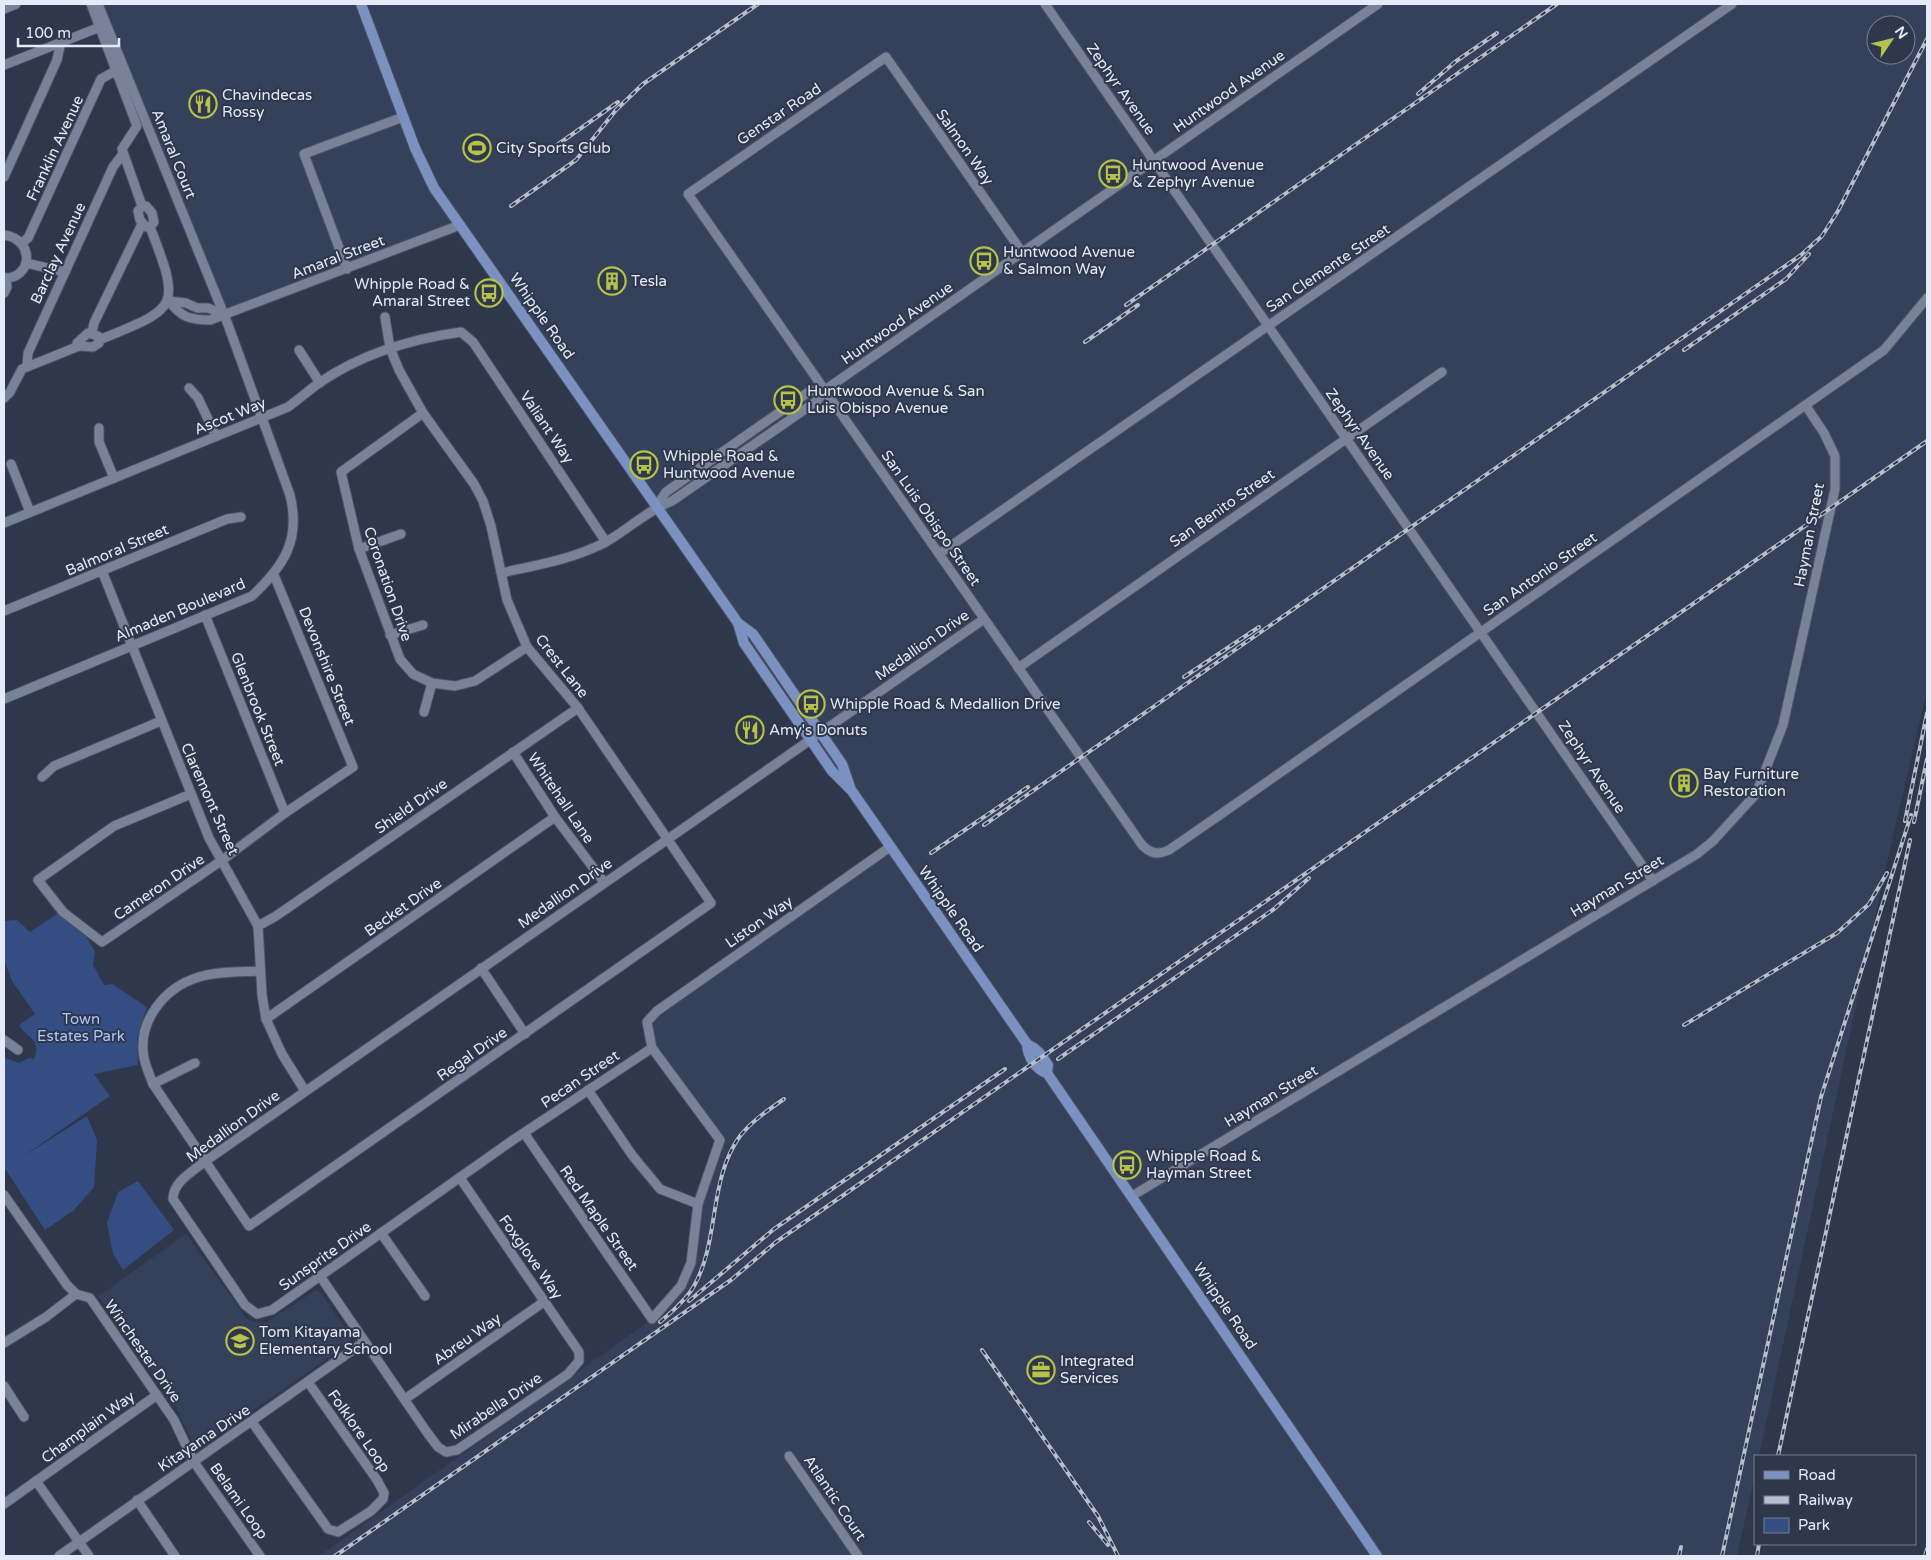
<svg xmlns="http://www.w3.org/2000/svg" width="1931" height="1560" viewBox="0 0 1931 1560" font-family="'Varela Round',sans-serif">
<rect width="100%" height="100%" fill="#2e374b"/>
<!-- built -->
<g fill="#35415b" fill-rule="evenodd">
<path d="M98 4H1927V690L1885 871 1759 1456H1755V1475L1737 1556H319L652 1319 681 1286 691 1263 698 1204 720 1140 652 1048 647 1022 890 847 852 791 842 764 774 664 738 623 460 225 225 315ZM1876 25H1906V55H1876Z"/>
<path d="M186 1234 247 1319 262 1323 267 1322 316 1290 321 1293 348 1332 351 1339 348 1344 200 1447 193 1444 176 1407 98 1296Z"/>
</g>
<!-- green -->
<g fill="#344d83">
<path d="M57 914 86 936 95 952 93 965 104 985 112 984 147 1007 137 1038 138 1065 94 1074 110 1096 22 1157 87 1116 97 1140 94 1187 74 1210 45 1230 6 1170 4 1172V1060L6 1058 19 1063 29 1058 34 1059C42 1038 27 1039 19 1025L35 1014 12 981 4 960V921L17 920 30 932Z"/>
<path d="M138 1181 174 1230 123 1270 113 1254 107 1223 118 1192Z"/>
</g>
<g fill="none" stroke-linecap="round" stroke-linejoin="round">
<!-- minor casing -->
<g stroke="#4c5364" stroke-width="11">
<g id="minor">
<path d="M91 4 137 126 122 149 142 206"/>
<path d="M1045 4 1653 881"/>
<path d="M4 9 16 4"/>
<path d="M4 65 100 27"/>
<path d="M4 177 57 60 61 41"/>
<path d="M142 206H146L152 213 154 222 150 227H146L140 220 138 211Z"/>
<path d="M4 235C35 239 33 279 4 278"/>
<path d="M22 243 28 238 101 79 117 70"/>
<path d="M1022 252 886 57 688 194 1142 845C1151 854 1158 855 1169 850L1224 812 1884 350 1927 298"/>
<path d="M26 263 65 272"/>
<path d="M347 269 304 154 403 117"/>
<path d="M4 293 7 287 6 278"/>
<path d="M169 301C181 317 190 320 210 320L460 225"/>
<path d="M169 301 186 303 197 308H208L225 315"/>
<path d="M88 333 98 336 99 343 93 347 80 346 77 343Z"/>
<path d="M92 333 94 323 142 224"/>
<path d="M99 340C178 308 182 309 150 227"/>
<path d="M299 350 320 383"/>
<path d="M27 366 28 353 113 167 123 154"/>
<path d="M189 388 198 398 216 436"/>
<path d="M4 398 10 392 22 369 79 346"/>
<path d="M423 413 341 472 359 549 400 659 413 674 432 683 455 686 475 681 527 647"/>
<path d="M99 428V442L114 478"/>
<path d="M11 464 30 512"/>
<path d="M656 507 666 492 741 439 810 391 825 390"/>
<path d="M4 523 288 407C299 399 308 391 319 383 361 354 411 339 461 332L473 342 606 542"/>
<path d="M359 549 401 534"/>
<path d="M939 554 1732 4"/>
<path d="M102 571 209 838 258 926 262 995 266 1019 282 1054 305 1091"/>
<path d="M501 573C537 565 570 560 604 543 628 530 646 511 672 501L817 401 825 390 1378 4"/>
<path d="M4 611 227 519 241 517"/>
<path d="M205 615 285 813"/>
<path d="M390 635 423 625"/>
<path d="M1018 668 1442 372"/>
<path d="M4 699 252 596C284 566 301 540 290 495L227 322 98 4"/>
<path d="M424 712 432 683"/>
<path d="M513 752 555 817 604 882"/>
<path d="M42 777 54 766 161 721"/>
<path d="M191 794 114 826 38 880 63 912 102 942 221 861 285 813 353 767 274 575"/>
<path d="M258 926 276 916 578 708"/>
<path d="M481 968 525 1034"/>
<path d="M260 971C240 972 218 971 199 977 165 987 137 1021 144 1058 146 1067 150 1076 153 1084L249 1226 711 903 578 708 527 647 507 600 491 526 483 501 474 484 423 413 399 370 390 348 385 317"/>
<path d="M266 1019 555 817"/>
<path d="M4 1040 18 1050"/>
<path d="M652 1048 513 1140 272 1310 257 1314 245 1305 173 1199C173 1182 192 1172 204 1162L984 619"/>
<path d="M153 1084 195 1063"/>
<path d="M588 1090 632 1155 660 1189 698 1204"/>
<path d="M524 1133 652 1319 681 1286 691 1263 698 1204 720 1140 652 1048 647 1022 657 1011 890 847"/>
<path d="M4 1195 67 1285 76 1294 90 1298 174 1420 194 1462 260 1556"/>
<path d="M1132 1196 1697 854 1713 841 1756 794 1783 725 1835 489V456L1824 433 1806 406"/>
<path d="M381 1233 425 1296"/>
<path d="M320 1276 426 1431 438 1447 446 1452 457 1450 568 1374 579 1361V1352L460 1178"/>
<path d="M4 1343 46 1317 76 1294"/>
<path d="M4 1386 24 1417"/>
<path d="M405 1399 545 1301"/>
<path d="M252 1422 328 1529 338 1532 371 1511 383 1499 384 1493 377 1480 308 1382"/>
<path d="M789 1456 858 1556"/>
<path d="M36 1481 89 1556"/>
<path d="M137 1500 175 1556"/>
<path d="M4 1504 157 1395"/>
<path d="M59 1556 364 1342"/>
</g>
</g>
<!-- major casing -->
<g stroke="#4c5364" stroke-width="12">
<g id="major">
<path d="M361 4 415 148 434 188 738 623 744 643 832 771 852 791 1027 1044C1028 1057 1035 1069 1047 1073L1377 1556"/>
<path d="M738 623 753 634 842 764 850 787"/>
<path d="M1027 1044C1038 1049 1042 1056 1048 1065L1047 1073"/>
</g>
</g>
<!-- minor -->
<use href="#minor" stroke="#788399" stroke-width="9"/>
<!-- major -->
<use href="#major" stroke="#7a91c1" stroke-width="10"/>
<!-- rail casing -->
<g stroke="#b7becc" stroke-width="4">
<g id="rail">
<path d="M1418 94 1455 62 1497 33"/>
<path d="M557 145 618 102"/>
<path d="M511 206 576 160 616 110 643 84 758 4"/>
<path d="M1126 305 1557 4"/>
<path d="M1085 342 1138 305"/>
<path d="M1684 350 1786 279 1809 254"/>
<path d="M1184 677 1259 627"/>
<path d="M1905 821 1927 713"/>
<path d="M1914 822 1927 759"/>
<path d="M984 825 1801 255 1822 236 1838 211 1927 39"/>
<path d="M931 853 1028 787"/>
<path d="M1684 1025 1837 933 1869 904 1887 873"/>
<path d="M1058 1059 1274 909 1309 878"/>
<path d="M689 1301 774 1229 1005 1069"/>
<path d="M660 1322C672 1312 686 1300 694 1286 720 1240 708 1180 740 1136 752 1121 768 1110 784 1099"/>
<path d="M982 1350 1098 1516 1118 1556"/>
<path d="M1778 1456 1910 840"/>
<path d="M1089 1522 1108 1545"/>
<path d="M335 1556 731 1280 776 1242 1927 441"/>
<path d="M1679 1556 1681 1547"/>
<path d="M1722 1556 1821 1097 1911 815"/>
<path d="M1757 1556 1759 1544"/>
<path d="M1925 1556 1927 1549"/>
</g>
</g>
<!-- rail -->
<use href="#rail" stroke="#2e374b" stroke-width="2" stroke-dasharray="5.5" stroke-linecap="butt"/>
</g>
<!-- icons -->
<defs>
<g id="restaurant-ring" transform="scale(1.4375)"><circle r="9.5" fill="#2e374b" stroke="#b6c249" stroke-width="1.5"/><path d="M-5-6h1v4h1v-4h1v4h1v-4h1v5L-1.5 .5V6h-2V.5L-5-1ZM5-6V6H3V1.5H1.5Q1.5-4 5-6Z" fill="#b6c249"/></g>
<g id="stadium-ring" transform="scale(1.4375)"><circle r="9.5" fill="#2e374b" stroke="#b6c249" stroke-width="1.5"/><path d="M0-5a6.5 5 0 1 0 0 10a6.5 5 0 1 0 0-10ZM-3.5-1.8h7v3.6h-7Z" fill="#b6c249"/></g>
<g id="bus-ring" transform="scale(1.4375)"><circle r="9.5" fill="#2e374b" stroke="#b6c249" stroke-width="1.5"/><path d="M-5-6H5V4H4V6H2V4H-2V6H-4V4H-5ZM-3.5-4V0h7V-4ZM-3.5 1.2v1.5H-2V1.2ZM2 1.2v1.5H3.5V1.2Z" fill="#b6c249"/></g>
<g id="building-ring" transform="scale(1.4375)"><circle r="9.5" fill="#2e374b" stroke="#b6c249" stroke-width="1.5"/><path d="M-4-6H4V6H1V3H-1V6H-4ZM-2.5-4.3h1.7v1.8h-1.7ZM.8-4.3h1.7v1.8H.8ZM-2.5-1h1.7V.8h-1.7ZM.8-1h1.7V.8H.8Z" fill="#b6c249"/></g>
<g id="school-ring" transform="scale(1.4375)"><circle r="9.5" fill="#2e374b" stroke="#b6c249" stroke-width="1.5"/><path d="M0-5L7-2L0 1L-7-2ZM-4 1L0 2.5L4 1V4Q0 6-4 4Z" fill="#b6c249"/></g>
<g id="office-ring" transform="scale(1.4375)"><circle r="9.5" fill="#2e374b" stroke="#b6c249" stroke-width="1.5"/><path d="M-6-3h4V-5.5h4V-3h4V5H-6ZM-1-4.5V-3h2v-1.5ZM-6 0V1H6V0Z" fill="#b6c249"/></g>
</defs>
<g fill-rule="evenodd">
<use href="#restaurant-ring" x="203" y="104"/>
<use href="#stadium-ring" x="477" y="148"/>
<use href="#bus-ring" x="1113" y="174"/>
<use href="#bus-ring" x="984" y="261"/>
<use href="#building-ring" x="612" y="281"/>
<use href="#bus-ring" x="489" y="293"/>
<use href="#bus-ring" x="788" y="400"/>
<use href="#bus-ring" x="644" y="465"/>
<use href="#bus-ring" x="811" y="704"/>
<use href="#restaurant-ring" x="750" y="730"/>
<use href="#building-ring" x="1684" y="783"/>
<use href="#bus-ring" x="1127" y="1165"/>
<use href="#school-ring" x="240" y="1341"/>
<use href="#office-ring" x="1041" y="1370"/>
</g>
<g text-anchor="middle" stroke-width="4" stroke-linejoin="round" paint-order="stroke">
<!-- street labels -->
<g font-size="15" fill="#e4eaf7" stroke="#2e374b">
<text transform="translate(1121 89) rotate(55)" y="5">Zephyr Avenue</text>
<text transform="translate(1229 91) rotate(-35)" y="5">Huntwood Avenue</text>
<text transform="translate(779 114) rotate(-34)" y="5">Genstar Road</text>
<text transform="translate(965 147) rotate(55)" y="5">Salmon Way</text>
<text transform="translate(55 148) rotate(-65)" y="5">Franklin Avenue</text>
<text transform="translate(174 154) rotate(68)" y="5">Amaral Court</text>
<text transform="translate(58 253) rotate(-65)" y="5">Barclay Avenue</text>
<text transform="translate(338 257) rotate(-21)" y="5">Amaral Street</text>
<text transform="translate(1328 268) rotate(-34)" y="5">San Clemente Street</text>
<text transform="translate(542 316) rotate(55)" y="5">Whipple Road</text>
<text transform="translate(897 323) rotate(-35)" y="5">Huntwood Avenue</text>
<text transform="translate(230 416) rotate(-22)" y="5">Ascot Way</text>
<text transform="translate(547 427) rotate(56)" y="5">Valiant Way</text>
<text transform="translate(1360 434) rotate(55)" y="5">Zephyr Avenue</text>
<text transform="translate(1222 508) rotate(-35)" y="5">San Benito Street</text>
<text transform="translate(931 518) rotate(55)" y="5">San Luis Obispo Street</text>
<text transform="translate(1809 535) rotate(-79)" y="5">Hayman Street</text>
<text transform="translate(117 550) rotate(-23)" y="5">Balmoral Street</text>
<text transform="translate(1540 574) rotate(-35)" y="5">San Antonio Street</text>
<text transform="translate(388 584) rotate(71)" y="5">Coronation Drive</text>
<text transform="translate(180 610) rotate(-23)" y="5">Almaden Boulevard</text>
<text transform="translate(922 645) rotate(-35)" y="5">Medallion Drive</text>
<text transform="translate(327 666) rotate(68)" y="5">Devonshire Street</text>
<text transform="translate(562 666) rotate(52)" y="5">Crest Lane</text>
<text transform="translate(258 709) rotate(68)" y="5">Glenbrook Street</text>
<text transform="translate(1592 767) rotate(56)" y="5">Zephyr Avenue</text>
<text transform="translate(561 798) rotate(56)" y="5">Whitehall Lane</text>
<text transform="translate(210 799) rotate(66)" y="5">Claremont Street</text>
<text transform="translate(411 806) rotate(-35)" y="5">Shield Drive</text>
<text transform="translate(1617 886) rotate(-31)" y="5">Hayman Street</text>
<text transform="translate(159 887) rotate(-34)" y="5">Cameron Drive</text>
<text transform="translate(565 893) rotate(-35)" y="5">Medallion Drive</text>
<text transform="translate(403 907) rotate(-35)" y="5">Becket Drive</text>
<text transform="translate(951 909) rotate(55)" y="5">Whipple Road</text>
<text transform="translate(759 922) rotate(-35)" y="5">Liston Way</text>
<text transform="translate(472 1054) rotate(-35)" y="5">Regal Drive</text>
<text transform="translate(580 1079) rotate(-34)" y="5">Pecan Street</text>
<text transform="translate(1271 1096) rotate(-31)" y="5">Hayman Street</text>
<text transform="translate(233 1126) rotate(-36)" y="5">Medallion Drive</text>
<text transform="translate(599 1218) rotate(55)" y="5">Red Maple Street</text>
<text transform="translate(325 1256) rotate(-35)" y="5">Sunsprite Drive</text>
<text transform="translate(531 1257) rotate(55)" y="5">Foxglove Way</text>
<text transform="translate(1225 1306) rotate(56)" y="5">Whipple Road</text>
<text transform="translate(467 1339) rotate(-35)" y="5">Abreu Way</text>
<text transform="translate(143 1351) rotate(55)" y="5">Winchester Drive</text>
<text transform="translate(496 1406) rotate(-34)" y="5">Mirabella Drive</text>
<text transform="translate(88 1427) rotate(-36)" y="5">Champlain Way</text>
<text transform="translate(359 1431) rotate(55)" y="5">Folklore Loop</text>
<text transform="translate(204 1438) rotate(-34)" y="5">Kitayama Drive</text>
<text transform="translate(835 1498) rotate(56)" y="5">Atlantic Court</text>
<text transform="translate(239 1501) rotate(55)" y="5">Belami Loop</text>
</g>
<!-- poi labels -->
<g font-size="15" fill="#e4eaf7" stroke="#2e374b" text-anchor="start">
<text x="222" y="100">Chavindecas<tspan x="222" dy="17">Rossy</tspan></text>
<text x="496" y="153">City Sports Club</text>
<text x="1132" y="170">Huntwood Avenue<tspan x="1132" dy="17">&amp; Zephyr Avenue</tspan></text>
<text x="1003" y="257">Huntwood Avenue<tspan x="1003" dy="17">&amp; Salmon Way</tspan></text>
<text x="631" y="286">Tesla</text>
<text x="470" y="289" text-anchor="end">Whipple Road &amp;<tspan x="470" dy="17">Amaral Street</tspan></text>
<text x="807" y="396">Huntwood Avenue &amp; San<tspan x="807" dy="17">Luis Obispo Avenue</tspan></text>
<text x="663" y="461">Whipple Road &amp;<tspan x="663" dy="17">Huntwood Avenue</tspan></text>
<text x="830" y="709">Whipple Road &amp; Medallion Drive</text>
<text x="769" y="735">Amy's Donuts</text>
<text x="1703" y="779">Bay Furniture<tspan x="1703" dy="17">Restoration</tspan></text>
<text x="1146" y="1161">Whipple Road &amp;<tspan x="1146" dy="17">Hayman Street</tspan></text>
<text x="259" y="1337">Tom Kitayama<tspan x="259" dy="17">Elementary School</tspan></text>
<text x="1060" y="1366">Integrated<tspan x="1060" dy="17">Services</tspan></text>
</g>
<!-- park labels -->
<g font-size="15" fill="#acc7fd" stroke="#2e374b">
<text x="81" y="1024">Town<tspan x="81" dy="17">Estates Park</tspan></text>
</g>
</g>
<!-- border -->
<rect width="1931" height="1560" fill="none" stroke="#e4eaf7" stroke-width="10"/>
<!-- legend -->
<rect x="1754" y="1455" width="162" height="90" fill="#2e374b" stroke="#777f90"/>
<rect x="1764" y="1471" width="25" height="8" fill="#7a91c1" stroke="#777f90"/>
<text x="1798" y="1480" font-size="15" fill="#e4eaf7">Road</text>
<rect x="1764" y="1496" width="25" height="8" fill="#b7becc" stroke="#777f90"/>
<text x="1798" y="1505" font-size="15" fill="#e4eaf7">Railway</text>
<rect x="1764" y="1518" width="25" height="15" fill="#344d83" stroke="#777f90"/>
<text x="1798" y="1530" font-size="15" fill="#e4eaf7">Park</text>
<!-- north arrow -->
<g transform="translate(1891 40) rotate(55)"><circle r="24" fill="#2e374b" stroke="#777f90"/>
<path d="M0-4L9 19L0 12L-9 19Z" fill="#b6c249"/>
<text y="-8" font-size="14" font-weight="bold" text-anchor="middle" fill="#e4eaf7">N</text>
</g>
<!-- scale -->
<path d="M18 38v8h101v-8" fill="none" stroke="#e4eaf7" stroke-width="2.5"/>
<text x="25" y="38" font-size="15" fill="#e4eaf7" stroke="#2e374b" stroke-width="4" paint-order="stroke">100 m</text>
</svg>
